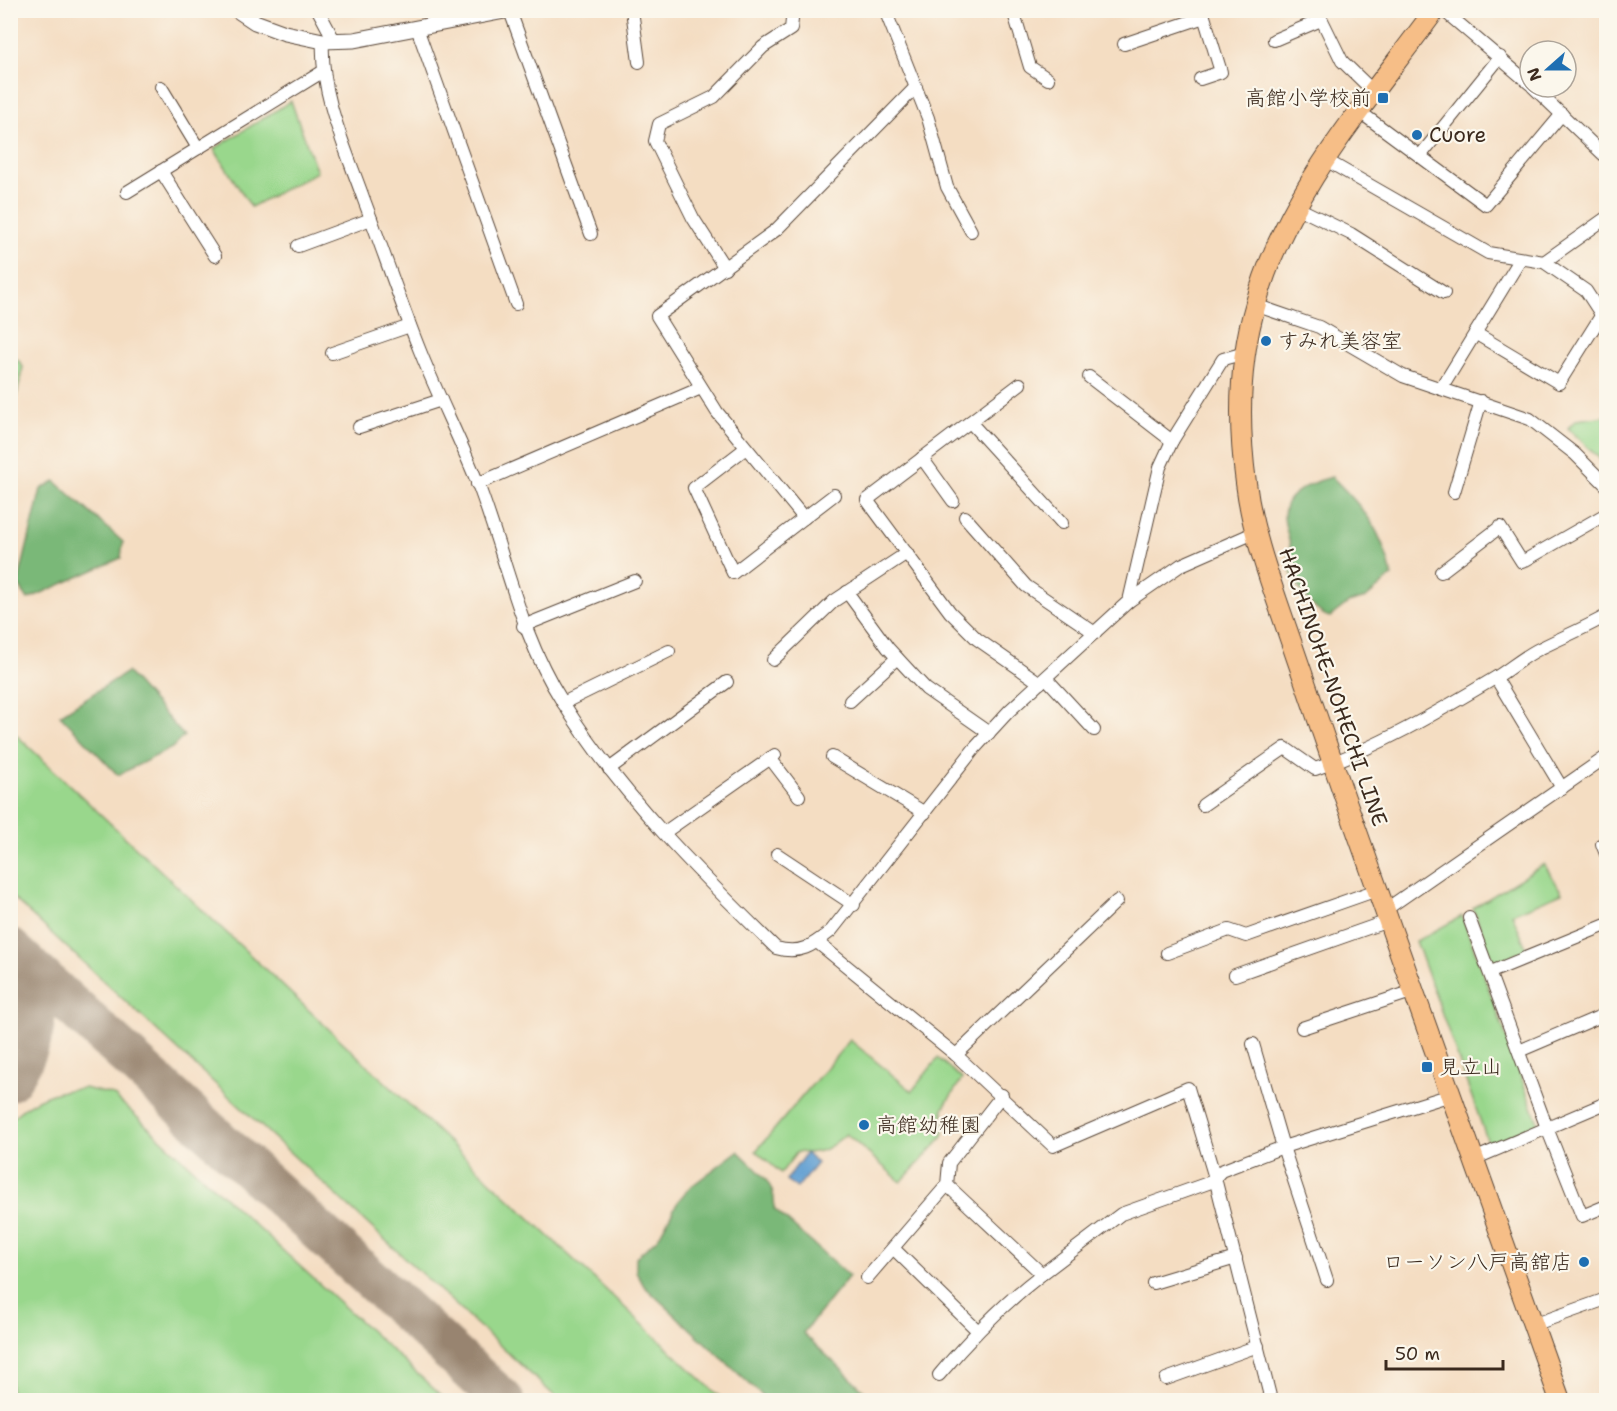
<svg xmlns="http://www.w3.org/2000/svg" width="1617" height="1411" viewBox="0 0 1617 1411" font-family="'Shantell Sans','Klee One',sans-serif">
<rect width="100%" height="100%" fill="#fbf7ec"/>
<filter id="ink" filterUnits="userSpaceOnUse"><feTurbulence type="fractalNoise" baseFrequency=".0167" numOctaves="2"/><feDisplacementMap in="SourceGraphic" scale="12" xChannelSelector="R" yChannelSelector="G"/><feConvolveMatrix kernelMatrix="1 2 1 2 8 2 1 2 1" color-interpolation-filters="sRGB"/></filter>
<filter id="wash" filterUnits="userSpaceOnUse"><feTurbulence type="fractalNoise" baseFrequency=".008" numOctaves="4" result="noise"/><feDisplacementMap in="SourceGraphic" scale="24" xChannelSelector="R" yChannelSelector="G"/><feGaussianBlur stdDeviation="1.35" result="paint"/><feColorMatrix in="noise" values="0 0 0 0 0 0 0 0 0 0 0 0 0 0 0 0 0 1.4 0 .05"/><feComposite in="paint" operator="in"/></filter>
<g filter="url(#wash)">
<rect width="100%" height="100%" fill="#f4ddc2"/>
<!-- green -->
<g fill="#99d78c" stroke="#6a8055" stroke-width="1.5">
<path d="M291 101 317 172 251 207 214 149Z"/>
<path d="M11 355 19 361 23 367 11 422Z"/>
<path d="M1606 416V465L1568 428 1576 420Z"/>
<path d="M10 730H11L723 1400H559L11 896Z"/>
<path d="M1544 864 1562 893 1512 914 1527 950 1498 961 1492 959 1473 908Z"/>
<path d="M1462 916 1538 1123 1489 1145 1416 941Z"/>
<path d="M850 1040 912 1091 938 1058 962 1079 943 1108V1137L901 1182 846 1134C829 1149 820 1155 797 1152L781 1173 756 1151Z"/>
<path d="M84 1088 113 1095 446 1400H11V1119C32 1099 55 1090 84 1088Z"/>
</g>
<!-- forest -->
<g fill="#7ab878" stroke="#5a714b" stroke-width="1.5">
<path d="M1332 477C1365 509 1382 530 1392 576L1366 598 1348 603 1330 617C1313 613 1292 581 1289 564 1287 558 1291 552 1290 546 1288 530 1279 517 1288 501 1296 489 1319 480 1332 477Z"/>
<path d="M55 481 123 542 121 558 28 599 18 584 41 489Z"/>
<path d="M127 672 184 736 172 748 118 775 60 715Z"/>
<path d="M738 1151C754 1168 778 1183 774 1209L849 1276 803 1333 874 1400H767L644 1286 636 1271V1257L658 1238 679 1200 689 1188Z"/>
</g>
<!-- water -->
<path fill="#619fd2" stroke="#4e6478" stroke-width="1.5" d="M806 1153 817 1163 797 1188 786 1180Z"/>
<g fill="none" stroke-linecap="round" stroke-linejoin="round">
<!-- taxiway -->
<g stroke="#988470" stroke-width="42">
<path d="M10 949 503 1400"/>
<path d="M10 1080C40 1036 42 1002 17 956"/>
</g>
</g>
</g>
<g filter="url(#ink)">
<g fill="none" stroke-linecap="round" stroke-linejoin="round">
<!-- minor casing -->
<g stroke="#574537" stroke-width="14">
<g id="minor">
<path d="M318 10 334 40"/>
<path d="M632 10 639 62"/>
<path d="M885 10 928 118 947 187 971 231"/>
<path d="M1013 10 1030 67 1048 79"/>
<path d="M1317 10 1342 61 1374 92"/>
<path d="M1443 10 1530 84"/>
<path d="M510 11 591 234"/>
<path d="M417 28 516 304"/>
<path d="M1274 40 1321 20"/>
<path d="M323 41C320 95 346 149 364 200 383 250 400 301 420 351 438 396 460 439 478 484 506 557 520 635 562 701 619 793 699 873 776 948 800 955 812 946 831 931L974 749 1009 711 1129 601 1181 565 1256 532"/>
<path d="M1124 44 1204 17"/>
<path d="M1200 79 1221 72 1202 10"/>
<path d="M161 87 198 148"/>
<path d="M1533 87 1606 157"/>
<path d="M1360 112 1486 205 1562 114"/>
<path d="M1420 156 1500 57"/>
<path d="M1324 159 1488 253 1544 262 1606 218"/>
<path d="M161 171 215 256"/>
<path d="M127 192 322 72"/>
<path d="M1294 206 1351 234 1444 293"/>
<path d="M298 246 371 219"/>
<path d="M1544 262 1586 291 1599 311 1606 329"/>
<path d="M725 268 693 218 655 141 659 124 714 97 763 47 791 29 793 10"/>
<path d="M1255 305 1319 327 1403 376 1530 419 1575 454 1606 485"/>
<path d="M1475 333 1559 383 1601 316"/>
<path d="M332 353 410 326"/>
<path d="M1089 377 1172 441"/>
<path d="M1020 384 867 500 950 612 977 639 1040 683"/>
<path d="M1441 389 1520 260"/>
<path d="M970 422 1062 523"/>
<path d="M359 427 441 400"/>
<path d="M746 448 694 488 733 573 804 518 717 412 657 316 776 230 916 87"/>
<path d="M922 458 953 501"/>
<path d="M477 484 701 388"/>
<path d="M1454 492 1481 401"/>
<path d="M965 517 1026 586 1095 633"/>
<path d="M804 518 834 495"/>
<path d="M1441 572 1500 527 1522 562 1606 514"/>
<path d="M847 592 888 648 926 689 989 733"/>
<path d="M1129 601 1160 467 1172 441 1223 359 1245 353"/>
<path d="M523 626 635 581"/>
<path d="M773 660 834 601 907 553"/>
<path d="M1046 678 1094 730"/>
<path d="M1496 678 1562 788"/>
<path d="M850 701 897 658"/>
<path d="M563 703 669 651"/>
<path d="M832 757 925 813"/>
<path d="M770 758 799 796"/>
<path d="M609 769 727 682"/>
<path d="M1203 805 1285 748 1315 769C1377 748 1438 712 1495 678 1510 669 1524 656 1541 648 1563 637 1585 628 1606 616"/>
<path d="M665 832 775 755"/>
<path d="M1606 842 1602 844 1606 854"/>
<path d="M777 854 854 905"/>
<path d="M1385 910 1606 757"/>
<path d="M1469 918 1547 1128 1582 1216 1606 1206"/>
<path d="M817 942 956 1055 1053 1146 1188 1088 1215 1178 1271 1400"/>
<path d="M1167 953 1229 930 1246 936 1377 890"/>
<path d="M1491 972 1606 925"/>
<path d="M1235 975 1388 921"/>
<path d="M1302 1028 1414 991"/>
<path d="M1253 1044 1283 1147 1327 1280"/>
<path d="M1519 1051 1606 1014"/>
<path d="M956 1055 1117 901"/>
<path d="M1474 1159 1606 1103"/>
<path d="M947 1185 1042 1274 1121 1214 1211 1182 1221 1171 1283 1147 1451 1095"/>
<path d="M894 1249 977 1330"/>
<path d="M867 1278 947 1185 949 1163 1002 1095"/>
<path d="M1153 1283 1236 1258"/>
<path d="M1533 1325 1606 1299"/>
<path d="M939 1375C971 1337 1003 1304 1042 1274"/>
<path d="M1166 1379 1258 1346"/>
</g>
</g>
<!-- tertiary casing -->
<g stroke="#574537" stroke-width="17">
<path id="tertiary" d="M237 10 255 22 285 33 323 41 354 40 510 10"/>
</g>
<!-- primary casing -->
<g stroke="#574537" stroke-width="22">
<path id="primary" d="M1435 10C1367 103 1287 191 1256 303 1239 360 1238 424 1246 483 1252 532 1270 580 1286 627 1306 684 1325 741 1345 798 1416 999 1488 1200 1560 1400"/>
</g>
<!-- minor -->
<use href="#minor" stroke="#fff" stroke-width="12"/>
<!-- tertiary -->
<use href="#tertiary" stroke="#fff" stroke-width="15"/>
<!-- primary -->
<use href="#primary" stroke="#f6be87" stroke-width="20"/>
</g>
</g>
<!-- markers -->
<g fill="#1f6fb2" stroke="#fbf7ec" stroke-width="2">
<rect x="1377" y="92" width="12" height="12" rx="3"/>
<circle cx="1417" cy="135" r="6"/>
<circle cx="1266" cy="341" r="6"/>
<rect x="1421" y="1061" width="12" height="12" rx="3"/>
<circle cx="864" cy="1125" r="6"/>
<circle cx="1584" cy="1262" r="6"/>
</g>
<g text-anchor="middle" stroke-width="4.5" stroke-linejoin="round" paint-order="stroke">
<!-- poi labels -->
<g font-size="21" fill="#3b2a1e" stroke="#fbf7ec" text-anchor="start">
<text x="1371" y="105" text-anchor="end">高館小学校前</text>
<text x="1429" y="142">Cuore</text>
<text x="1278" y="348">すみれ美容室</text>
<text x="1439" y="1074">見立山</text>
<text x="876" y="1132">高館幼稚園</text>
<text x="1572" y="1269" text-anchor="end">ローソン八戸高舘店</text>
</g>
<!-- street labels -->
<g font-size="21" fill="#3b2a1e" stroke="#fbf7ec">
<text transform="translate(1333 687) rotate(71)" y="7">HACHINOHE-NOHECHI LINE</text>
</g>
</g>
<!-- margin -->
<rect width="1617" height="1411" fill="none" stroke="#fbf7ec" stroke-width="36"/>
<!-- north arrow -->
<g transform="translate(1548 69) rotate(249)"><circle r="28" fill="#fbf7ec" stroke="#aea59a" stroke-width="1.5"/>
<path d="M0-4.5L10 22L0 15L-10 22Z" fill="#1f6fb2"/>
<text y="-9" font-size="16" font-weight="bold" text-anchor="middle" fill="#3b2a1e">N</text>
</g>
<!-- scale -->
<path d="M1386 1360v9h117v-9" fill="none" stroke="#3b2a1e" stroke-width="3"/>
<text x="1395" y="1360" font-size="18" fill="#3b2a1e" stroke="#fbf7ec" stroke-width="4.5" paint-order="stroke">50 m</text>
</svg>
